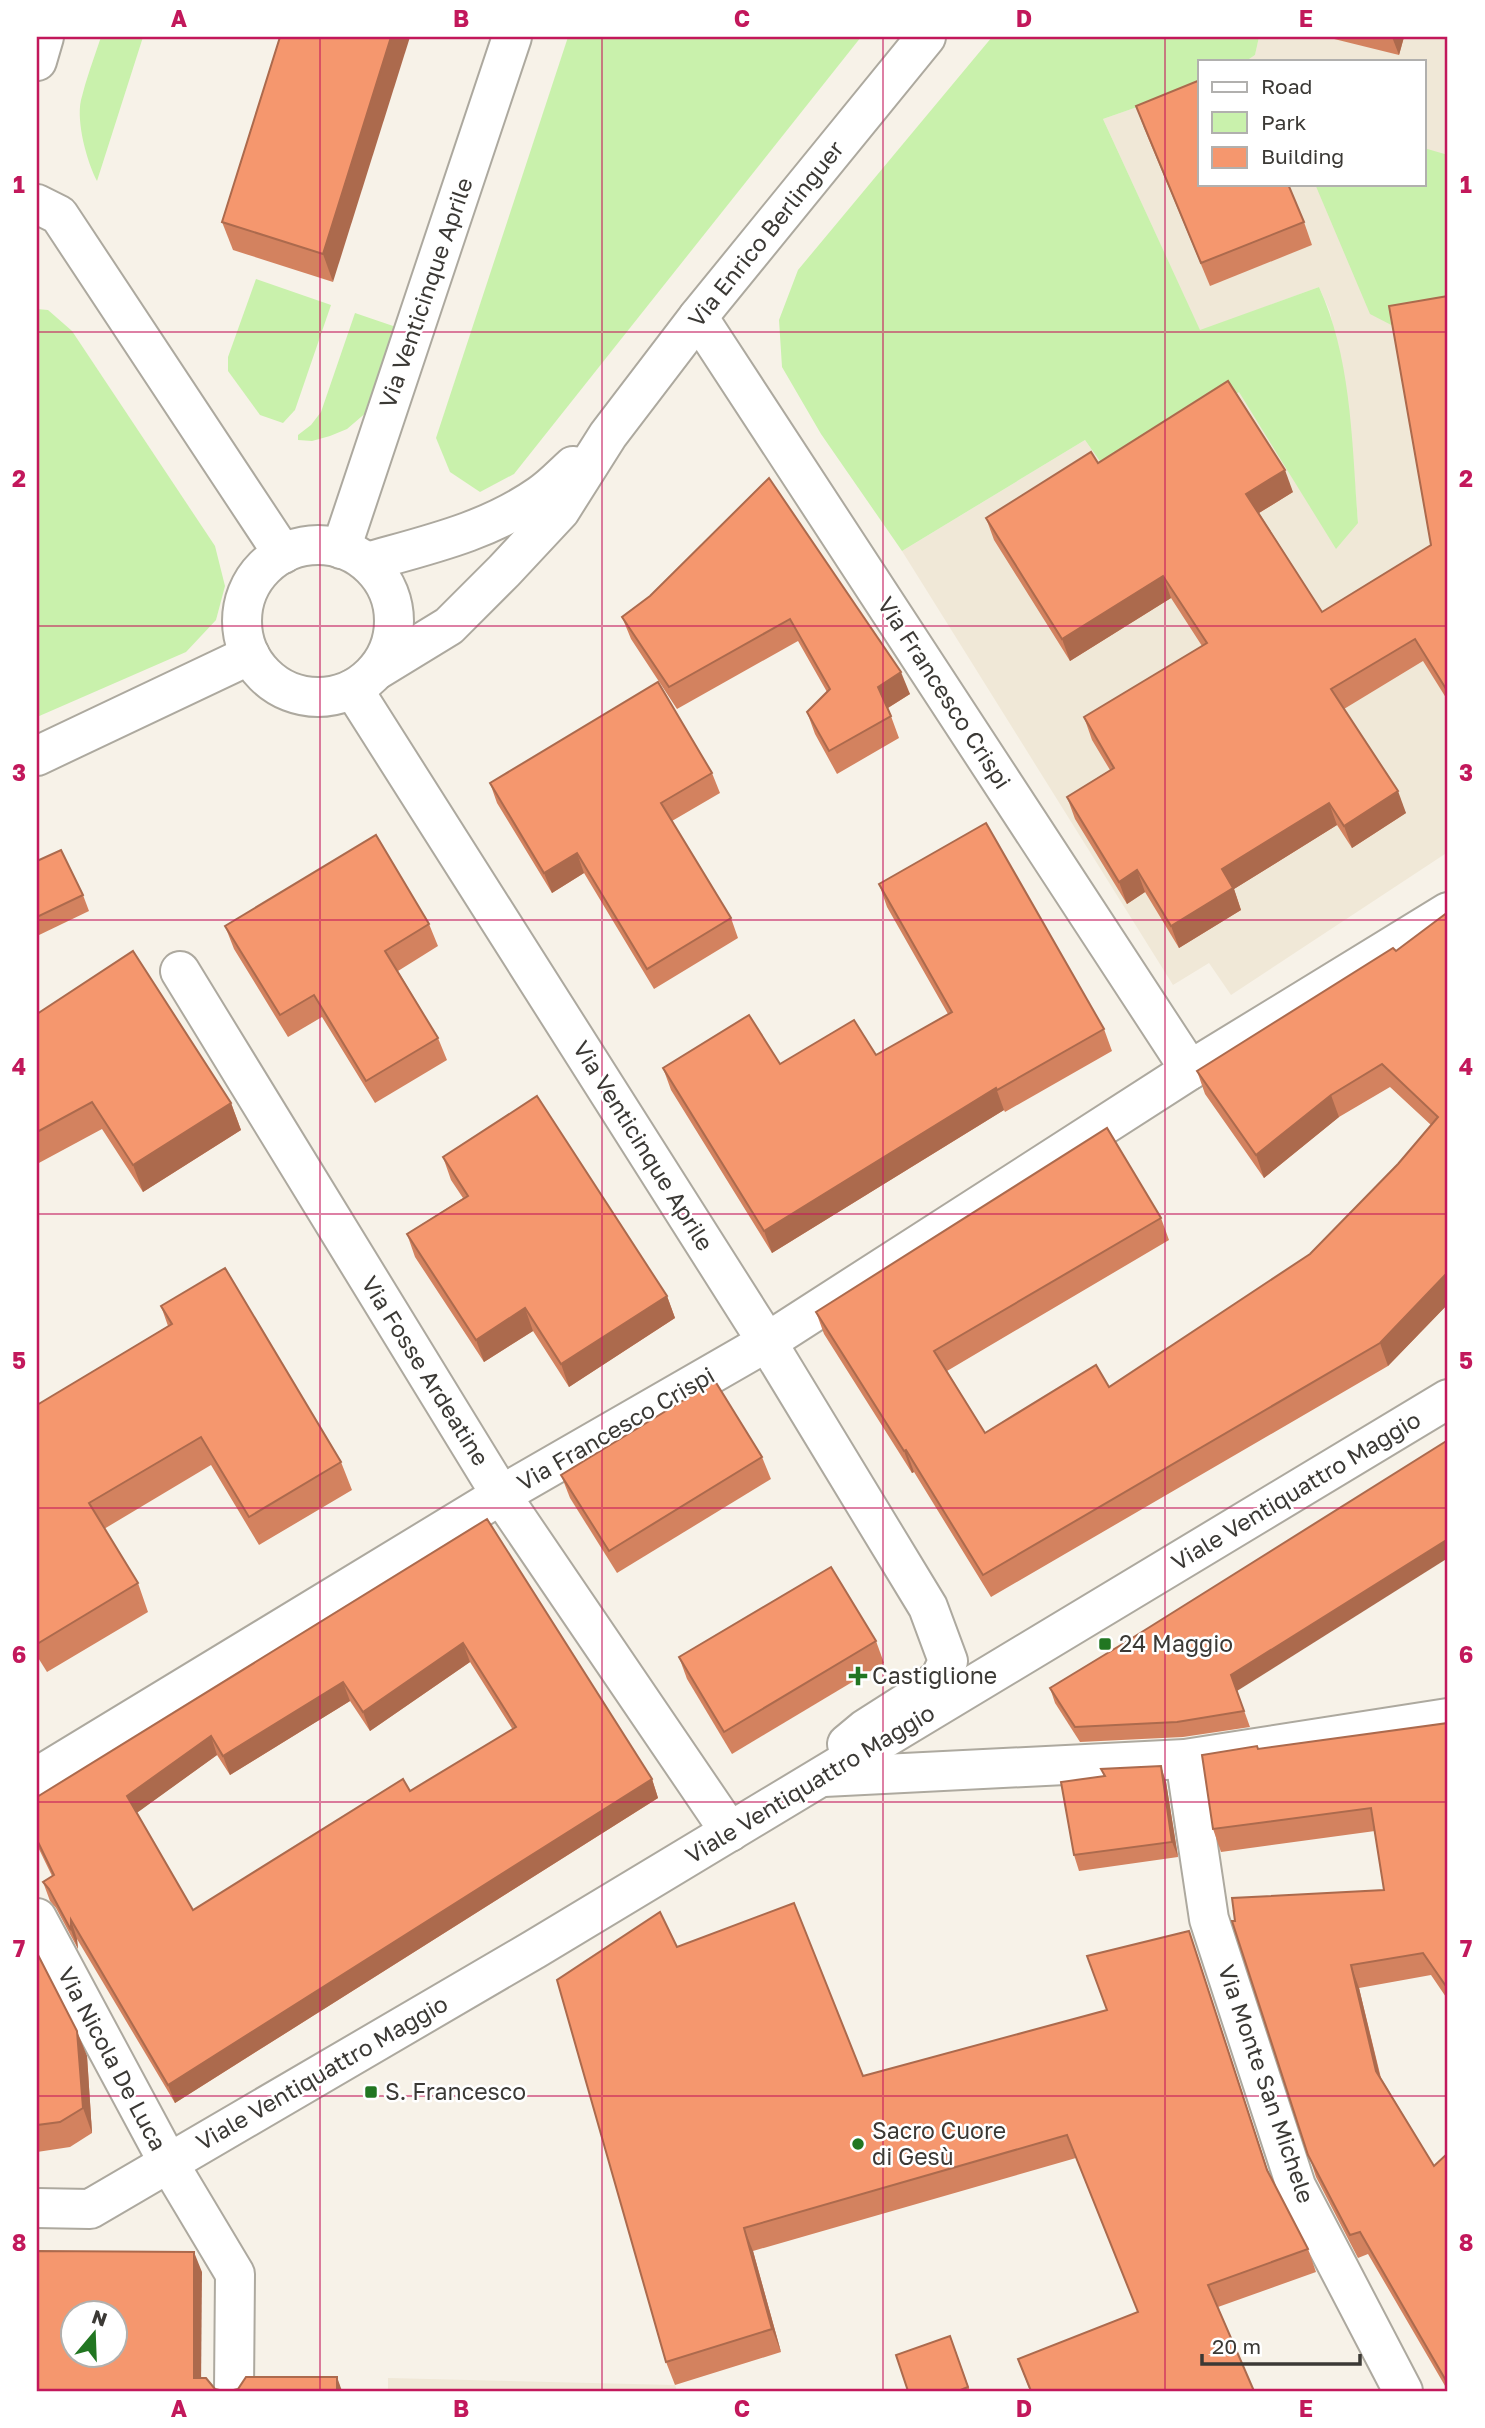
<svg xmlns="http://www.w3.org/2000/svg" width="1485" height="2428" viewBox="0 0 1485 2428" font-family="'Golos Text',sans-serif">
<rect width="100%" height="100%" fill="#f7f2e8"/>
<!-- built -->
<g fill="#f0e8d7">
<path d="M1259 37H1448V852L1231 995 1209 963 1173 985 902 551 1085 440 1109 474 1239 391 1336 548 1358 522 1348 402 1330 312 1319 287 1200 331 1103 119 1200 85V184H1424V61H1246L1255 55Z"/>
<path d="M388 2378 675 2385 677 2391H388Z"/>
</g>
<!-- green -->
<g fill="#c9f1ac">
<path d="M101 37H143L97 181C87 162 76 122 81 100 86 79 94 58 101 37Z"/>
<path d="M568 37H861L514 474 480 492 450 472 436 438Z"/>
<path d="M992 37H1259L1255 55 1246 61H1200V85L1103 119 1200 330 1319 287C1352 359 1352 445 1358 523L1336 549 1239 392 1109 474 1085 440 902 551 821 434 782 367 779 320 798 270Z"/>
<path d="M1424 148 1448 155V319L1397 328 1370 314 1315 184H1424Z"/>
<path d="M256 279 331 305 295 410 283 423 260 415 228 371V357Z"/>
<path d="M37 309 48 310 72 331 215 546 225 586 216 620 186 652 37 717Z"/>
<path d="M355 313 399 328 368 411 347 429 330 436 312 441 298 440V435L311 425 321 412Z"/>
</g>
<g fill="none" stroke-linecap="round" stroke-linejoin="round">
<!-- street casing -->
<g stroke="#ada99f" stroke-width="42">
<g id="street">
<path d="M37 61 44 37"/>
<path d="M37 204 59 215 283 554"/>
<path d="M698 317 1190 1070"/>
<path d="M341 549 512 37"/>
<path d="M353 689 767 1342 928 1607 948 1661 940 1678 923 1692 865 1729 847 1744"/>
<path d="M180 971 501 1495 730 1832"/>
<path d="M1185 1759 1209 1919 1296 2186 1403 2391"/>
<path d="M37 1777 501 1495 767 1342 1190 1070 1448 912"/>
<path d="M824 1777 1185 1759 1448 1718"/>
<path d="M37 1918 168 2162 235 2274 234 2391"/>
</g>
</g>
<!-- secondary casing -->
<g stroke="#ada99f" stroke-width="42">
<g id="secondary">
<circle cx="318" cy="621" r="76"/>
<path d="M367 562C427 545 487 532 540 495 552 487 562 476 573 466"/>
<path d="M377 670 449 626 504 571 560 511 608 435 698 317 926 37"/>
<path d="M37 756 250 655"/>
<path d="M37 2208 90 2209 535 1949 1448 1399"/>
</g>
</g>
<!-- street -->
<use href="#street" stroke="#fff" stroke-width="38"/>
<!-- secondary -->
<use href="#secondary" stroke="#fff" stroke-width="38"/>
</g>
<!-- wall -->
<g fill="#d3825f" fill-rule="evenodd">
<path d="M280 37 333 282 233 250 222 222Z"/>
<path d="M1326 37H1404L1399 55Z"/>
<path d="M1136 106 1304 222 1312 245 1210 286 1144 128Z"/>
<path d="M1448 296V701L1423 661 1344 709 1406 813 1352 848 1337 825 1234 889 1241 910 1179 948 1145 892 1127 904 1075 819 1067 797 1110 770 1092 740 1084 717 1202 646 1171 598 1070 661 994 540 986 518 1098 463 1293 492 1259 513 1322 612 1431 545Z"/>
<path d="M769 478 910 694 888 708 899 738 837 774 815 734 807 712 827 692 798 641 677 709 631 639 622 617 650 596Z"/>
<path d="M712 773 720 793 672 821 731 918 738 938 654 989 584 873 552 893 497 803 490 783Z"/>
<path d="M37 861 83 895 89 911 37 936Z"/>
<path d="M879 884 1104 1029 1112 1051 1005 1112 1004 1110 772 1253 671 1090 663 1068 780 1064 876 1055 948 1014 887 907Z"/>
<path d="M1448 912V1304L1388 1366 991 1597 914 1472 912 1473 824 1334 816 1312 1161 1218 1169 1240 947 1371 985 1433 1109 1387 1310 1254 1398 1164 1431 1125 1390 1087 1339 1117 1264 1178 1205 1094 1197 1071 1396 951Z"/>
<path d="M429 924 438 946 398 971 438 1038 447 1060 375 1103 322 1017 288 1037 234 949 225 926Z"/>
<path d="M37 1014 231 1103 241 1130 143 1192 102 1129 37 1164Z"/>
<path d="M443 1157 667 1296 675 1318 569 1387 533 1331 484 1362 415 1257 407 1234 463 1198 451 1180Z"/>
<path d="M161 1306 341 1462 352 1490 259 1545 211 1465 104 1529 138 1583 148 1612 47 1672 37 1656V1405L168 1326Z"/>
<path d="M762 1457 771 1479 617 1573 570 1498 561 1475Z"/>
<path d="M487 1519 652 1779 658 1798 175 2103 77 1939 78 1949 56 1908 50 1901 43 1882 52 1876 37 1845V1797ZM470 1662 513 1730 410 1791 193 1910 136 1813 217 1755 230 1775 350 1701 370 1731Z"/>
<path d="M876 1641 884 1663 732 1754 687 1679 679 1657Z"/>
<path d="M1050 1688 1237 1691 1250 1727 1183 1737 1080 1742 1055 1703Z"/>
<path d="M1448 1723V2000L1431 1975 1359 1988 1381 2078 1434 2166 1448 2153V2391L1368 2254 1358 2258 1316 2177 1232 1921 1384 1890 1375 1831 1221 1852 1213 1829 1258 1749Z"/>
<path d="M1101 1769 1166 1782 1178 1857 1079 1871 1074 1855 1104 1776Z"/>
<path d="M1189 1931 1269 2174 1308 2249 1316 2272 1218 2307 1254 2391H1030L1018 2359 1138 2312 1076 2158 753 2251 781 2352 675 2385 666 2362 677 1947 863 2076 1107 2010Z"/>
<path d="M37 1953 87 2056 92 2133 70 2147 37 2152Z"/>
<path d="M950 2336 970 2391H908Z"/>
</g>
<!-- shaded-wall -->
<g fill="#ac6a4d">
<path d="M391 37H410L333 282 323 254Z"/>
<path d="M1392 37H1404L1399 55Z"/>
<path d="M1285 470 1293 492 1254 516 1246 494Z"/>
<path d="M1163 576 1171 598 1070 661 1062 639Z"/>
<path d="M901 672 910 694 886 709 878 687Z"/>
<path d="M1398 791 1406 813 1352 848 1344 826Z"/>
<path d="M1329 803 1337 825 1234 889 1241 910 1179 948 1171 926 1222 869Z"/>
<path d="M577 853 584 873 552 893 544 873Z"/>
<path d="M1137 870 1145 892 1127 904 1119 882Z"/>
<path d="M996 1088 1004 1110 772 1253 764 1231Z"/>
<path d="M1331 1095 1339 1117 1264 1178 1256 1155Z"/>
<path d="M231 1103 241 1130 143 1192 133 1165Z"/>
<path d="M1448 1272V1304L1388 1366 1380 1343Z"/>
<path d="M667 1296 675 1318 569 1387 561 1364Z"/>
<path d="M525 1308 533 1331 484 1362 476 1340Z"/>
<path d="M906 1450 914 1472 912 1473 904 1451Z"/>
<path d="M1448 1539V1558L1237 1691 1231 1675Z"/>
<path d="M463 1643 470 1662 370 1731 363 1712Z"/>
<path d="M343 1682 350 1701 230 1775 223 1756Z"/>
<path d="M211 1736 217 1755 134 1815 127 1796Z"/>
<path d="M1161 1766 1166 1782 1178 1857 1172 1842Z"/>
<path d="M652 1779 658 1798 175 2103 168 2085Z"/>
<path d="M71 1920 77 1939 78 1949 71 1930Z"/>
<path d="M1189 1931 1197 1954 1275 2193 1267 2170Z"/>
<path d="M1351 1965 1359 1988 1384 2093 1376 2071Z"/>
<path d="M77 2031 87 2056 92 2133 83 2108Z"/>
<path d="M744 2228 753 2251 781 2352 772 2329Z"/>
<path d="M194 2252 202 2272 201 2391 194 2378Z"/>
<path d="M337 2377 342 2391H337Z"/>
</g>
<!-- building -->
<g fill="#f5976e" stroke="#ac6a4d" stroke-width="2" fill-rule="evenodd">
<path d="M280 37H391L323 254 222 222Z"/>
<path d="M1200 80V184H1288L1304 222 1201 263 1136 106Z"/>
<path d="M1448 296V692L1415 639 1331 689 1398 791 1344 826 1329 803 1222 869 1233 888 1171 926 1137 870 1119 882 1067 797 1114 768 1084 717 1207 643 1163 576 1062 639 986 518 1091 452 1098 463 1228 381 1285 470 1246 494 1322 612 1431 545 1389 306Z"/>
<path d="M769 478 901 672 878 687 891 716 829 751 807 712 830 689 790 619 669 687 622 617 650 596Z"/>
<path d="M658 682 712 773 661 803 731 918 647 969 577 853 544 873 490 783Z"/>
<path d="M986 823 1104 1029 997 1090 996 1088 764 1231 663 1068 749 1015 780 1064 854 1020 876 1055 952 1012 879 884Z"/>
<path d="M376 835 429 924 385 951 438 1038 366 1081 314 995 280 1015 225 926Z"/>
<path d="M61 850 83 895 37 917V861Z"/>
<path d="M1448 912V1272L1380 1343 983 1575 906 1450 904 1451 816 1312 1107 1128 1161 1218 934 1351 985 1433 1096 1365 1109 1387 1310 1254 1398 1164 1438 1117 1382 1064 1331 1095 1256 1155 1197 1071 1393 948 1396 951Z"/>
<path d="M133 951 231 1103 133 1165 92 1102 37 1132V1014Z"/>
<path d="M537 1096 667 1296 561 1364 525 1308 476 1340 407 1234 468 1196 443 1157Z"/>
<path d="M225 1268 341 1462 249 1517 201 1437 89 1503 138 1583 37 1644V1405L172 1324 161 1306Z"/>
<path d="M715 1381 762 1457 609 1551 561 1475Z"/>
<path d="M1448 1440V1539L1231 1675 1244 1711 1177 1722 1075 1727 1050 1688 1129 1640Z"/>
<path d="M487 1519 652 1779 168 2085 71 1920V1930L49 1889 43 1882 54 1875 37 1840V1797ZM463 1643 516 1727 410 1791 403 1779 193 1910 127 1796 211 1736 223 1756 343 1682 363 1712Z"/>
<path d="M831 1567 876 1641 724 1732 679 1657Z"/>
<path d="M1448 1723V1989L1423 1953 1351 1965 1376 2071 1434 2166 1448 2153V2384L1360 2232 1350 2235 1308 2155 1232 1921H1235L1232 1898 1384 1890 1371 1808 1213 1829 1202 1755 1257 1746 1258 1749Z"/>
<path d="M1161 1766 1172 1842 1074 1855 1061 1782 1105 1776 1101 1769Z"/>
<path d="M794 1903 863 2076 1107 2010 1087 1956 1189 1931 1267 2170 1308 2249 1208 2285 1254 2391H1031L1018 2359 1138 2312 1067 2135 744 2228 772 2329 666 2362 557 1980 660 1912 677 1947Z"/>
<path d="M37 1953 77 2031 83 2108 60 2122 37 2125Z"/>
<path d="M37 2251 194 2252V2378H206L215 2389 224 2391H37ZM74 2313H116V2355H74Z"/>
<path d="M950 2336 968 2387 958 2391H908L896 2355Z"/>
<path d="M246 2377H337V2391H229L238 2389Z"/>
</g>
<!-- grid -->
<path fill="none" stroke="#c2185b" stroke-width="2" stroke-opacity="0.55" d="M320 37V2391M602 37V2391M883 37V2391M1165 37V2391M37 332H1448M37 626H1448M37 920H1448M37 1214H1448M37 1508H1448M37 1802H1448M37 2096H1448"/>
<!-- markers -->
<g fill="#217621" stroke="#fff" stroke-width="2.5">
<rect x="1098" y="1637" width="14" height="14" rx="3.5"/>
<path d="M854.5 1665.5h7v7h7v7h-7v7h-7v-7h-7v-7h7z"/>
<rect x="364" y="2085" width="14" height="14" rx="3.5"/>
<circle cx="858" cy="2144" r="7"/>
</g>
<g text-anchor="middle" stroke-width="5" stroke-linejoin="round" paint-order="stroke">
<!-- street labels -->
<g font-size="23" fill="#3b3935" stroke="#fff">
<text transform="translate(766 234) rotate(-51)" y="8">Via Enrico Berlinguer</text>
<text transform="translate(426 293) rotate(-71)" y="8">Via Venticinque Aprile</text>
<text transform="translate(944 693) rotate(57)" y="8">Via Francesco Crispi</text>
<text transform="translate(643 1146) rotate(58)" y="8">Via Venticinque Aprile</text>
<text transform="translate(425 1371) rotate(58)" y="8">Via Fosse Ardeatine</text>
<text transform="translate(616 1429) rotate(-30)" y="8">Via Francesco Crispi</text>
<text transform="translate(1296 1491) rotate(-31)" y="8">Viale Ventiquattro Maggio</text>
<text transform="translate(810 1784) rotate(-31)" y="8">Viale Ventiquattro Maggio</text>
<text transform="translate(112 2059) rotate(62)" y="8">Via Nicola De Luca</text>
<text transform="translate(322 2073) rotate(-30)" y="8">Viale Ventiquattro Maggio</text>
<text transform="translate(1266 2084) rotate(71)" y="8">Via Monte San Michele</text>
</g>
<!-- poi labels -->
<g font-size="23" fill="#3b3935" stroke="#fff" text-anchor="start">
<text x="1119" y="1652">24 Maggio</text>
<text x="872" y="1684">Castiglione</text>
<text x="385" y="2100">S. Francesco</text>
<text x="872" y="2139">Sacro Cuore<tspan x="872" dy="26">di Gesù</tspan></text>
</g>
</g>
<!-- border -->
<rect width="1485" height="2428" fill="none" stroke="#ffffff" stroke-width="77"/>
<!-- legend -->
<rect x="1198" y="60" width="228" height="126" fill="#ffffff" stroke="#b1b0ae" stroke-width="2"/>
<rect x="1212" y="82" width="35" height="10" fill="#ffffff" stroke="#b1b0ae" stroke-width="2"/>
<text x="1261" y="94" font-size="21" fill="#3b3935">Road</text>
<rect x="1212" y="112" width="35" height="21" fill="#c9f1ac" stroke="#b1b0ae" stroke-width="2"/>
<text x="1261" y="130" font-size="21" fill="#3b3935">Park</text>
<rect x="1212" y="147" width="35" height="21" fill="#f5976e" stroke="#b1b0ae" stroke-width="2"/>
<text x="1261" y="164" font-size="21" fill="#3b3935">Building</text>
<!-- north arrow -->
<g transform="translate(94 2334) rotate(19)"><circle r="33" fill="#ffffff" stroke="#b1b0ae" stroke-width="2"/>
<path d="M0-5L12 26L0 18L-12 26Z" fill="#217621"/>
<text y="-10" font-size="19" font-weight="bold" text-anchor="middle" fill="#3b3935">N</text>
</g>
<!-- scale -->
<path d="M1202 2354v10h158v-10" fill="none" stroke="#3b3935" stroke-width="3.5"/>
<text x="1212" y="2354" font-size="21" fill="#3b3935" stroke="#ffffff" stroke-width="5" paint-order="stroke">20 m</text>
<rect x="38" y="38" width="1408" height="2352" fill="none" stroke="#c2185b" stroke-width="2.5"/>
<g font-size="23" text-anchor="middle" font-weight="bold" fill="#c2185b">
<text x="179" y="27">A</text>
<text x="461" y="27">B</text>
<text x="742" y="27">C</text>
<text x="1024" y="27">D</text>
<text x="1306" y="27">E</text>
<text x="19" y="193">1</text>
<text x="1466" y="193">1</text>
<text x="19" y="487">2</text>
<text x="1466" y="487">2</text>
<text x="19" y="781">3</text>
<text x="1466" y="781">3</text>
<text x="19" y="1075">4</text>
<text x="1466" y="1075">4</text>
<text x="19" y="1369">5</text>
<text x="1466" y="1369">5</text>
<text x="19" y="1663">6</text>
<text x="1466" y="1663">6</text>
<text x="19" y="1957">7</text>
<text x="1466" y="1957">7</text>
<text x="19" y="2251">8</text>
<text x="1466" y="2251">8</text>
<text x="179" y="2417">A</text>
<text x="461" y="2417">B</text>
<text x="742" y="2417">C</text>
<text x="1024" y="2417">D</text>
<text x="1306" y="2417">E</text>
</g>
</svg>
